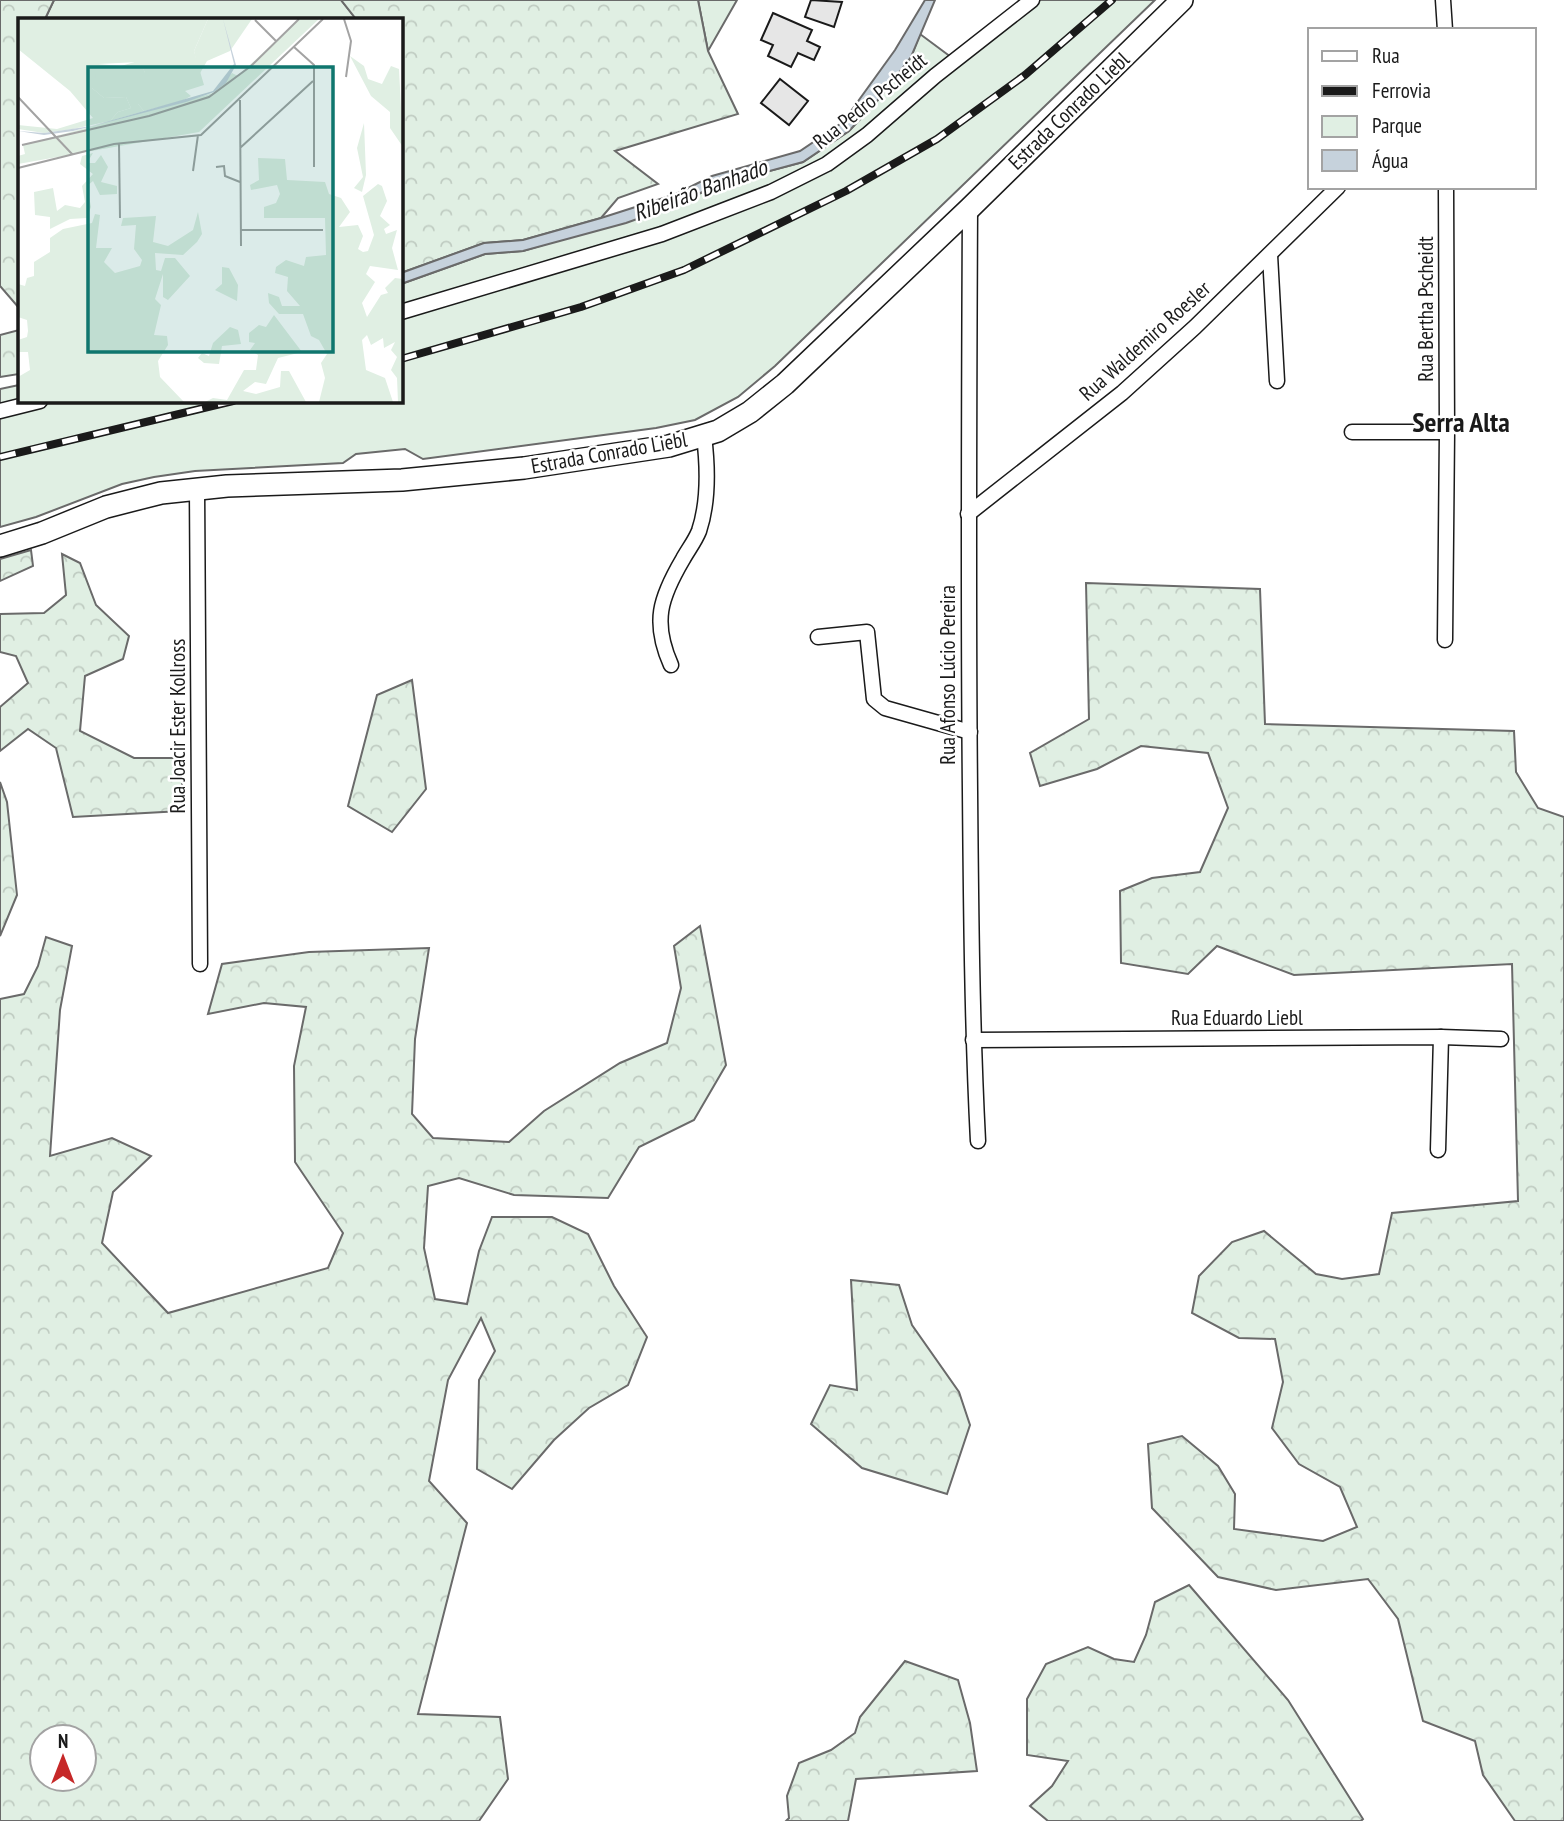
<svg xmlns="http://www.w3.org/2000/svg" width="1564" height="1821" viewBox="0 0 1564 1821" font-family="'PT Sans Narrow',sans-serif">
<defs>
<pattern id="forest-crowns" width="20" height="18" patternUnits="userSpaceOnUse" patternTransform="scale(1.75)"><rect width="20" height="18" fill="#e0efe3"/><path d="M2 6a3 3 0 1 1 6 0M12 15a3 3 0 1 1 6 0" fill="none" stroke="#c0ccc2"/></pattern>
</defs>
<rect width="100%" height="100%" fill="#fff"/>
<!-- green -->
<g fill="#e0efe3" stroke="#6a6a6a" stroke-width="2">
<path d="M54 0H341L356 19H45Z"/>
<path d="M698 0H737L708 51Z"/>
<path d="M1032 0H1155L775 366 738 397 695 420 656 428 423 459 405 449 356 454 343 463 195 471 154 477 122 484 36 517 0 527V389L19 385V401H401V284L485 254 523 251 679 204 714 186 803 162 849 131 877 101 911 57 920 34 955 60Z"/>
</g>
<!-- forest -->
<g fill="url(#forest-crowns)" stroke="#6a6a6a" stroke-width="2" fill-rule="evenodd">
<path d="M0 0H54L45 19H19V308L0 286Z"/>
<path d="M341 0H698L708 51 738 114 615 151 658 184 618 198 601 218 523 240 484 243 401 273V19H356Z"/>
<path d="M19 330V374L0 377V335Z"/>
<path d="M31 550 33 566 0 581V559Z"/>
<path d="M62 554 80 563 96 605 129 636 123 659 85 676 80 731 134 758H183L181 811 73 817 56 748 28 729 0 751V707L28 683 16 656 0 652V614L44 613 66 595Z"/>
<path d="M1086 583 1260 589 1265 724 1514 731 1516 772 1538 808 1564 817V1821H1515L1483 1775 1475 1741 1423 1721 1398 1619 1368 1579 1276 1590 1218 1577 1152 1508 1148 1444 1182 1436 1218 1466 1235 1494 1234 1529 1323 1541 1357 1527 1340 1487 1299 1464 1272 1428 1283 1382 1275 1339 1239 1338 1192 1313 1199 1276 1232 1242 1264 1231 1316 1274 1342 1279 1379 1274 1392 1213 1518 1201 1512 964 1294 975 1217 946 1188 974 1121 963 1120 891 1152 878 1200 872 1228 808 1208 753 1141 746 1097 769 1040 786 1030 753 1089 719Z"/>
<path d="M412 680 426 789 392 832 348 806 377 695Z"/>
<path d="M0 782 7 802 17 895 0 936Z"/>
<path d="M700 926 726 1065 694 1120 639 1147 608 1198 514 1195 459 1178 428 1186 424 1248 435 1299 467 1304 479 1251 492 1217H552L588 1234 614 1286 647 1337 628 1385 589 1408 554 1440 512 1489 477 1469 479 1380 495 1351 481 1318 448 1380 429 1481 467 1523 418 1714 500 1717 508 1779 479 1821H0V999L24 994 38 966 46 937 72 946 60 1010 50 1156 112 1138 151 1156 113 1192 102 1243 168 1313 328 1268 343 1233 295 1162 294 1066 306 1007 264 1003 208 1014 222 964 309 952 429 948 415 1039 412 1114 433 1138 509 1142 544 1111 620 1063 667 1043 681 988 674 946ZM42 1737H84V1779H42Z"/>
<path d="M851 1280 899 1285 912 1325 959 1392 970 1425 947 1494 862 1468 811 1424 830 1385 857 1390Z"/>
<path d="M1189 1585 1288 1700 1363 1819 1361 1821H1048L1030 1806 1052 1786 1068 1761 1027 1755V1699L1046 1664 1088 1647 1114 1659 1134 1662 1146 1635 1155 1602Z"/>
<path d="M905 1661 958 1680 970 1723 977 1771 856 1779 848 1821H786L789 1818 787 1796 799 1763 831 1750 855 1733 860 1717Z"/>
</g>
<!-- water -->
<path fill="#c6d2dc" stroke="#6a6a6a" stroke-width="2" d="M925 0H935L911 57 877 101 849 131 803 162 714 186 679 204 626 223 523 251 485 254 401 284V273L484 243 523 240 601 218 676 194 712 176 800 151 843 122 895 50Z"/>
<!-- building -->
<g fill="#e6e6e6" stroke="#1a1a1a" stroke-width="2">
<path d="M811 0 842 2 834 27 805 17Z"/>
<path d="M773 13 812 30 807 41 820 47 814 60 798 53 791 67 768 56 773 45 761 40Z"/>
<path d="M780 79 808 101 789 125 761 103Z"/>
</g>
<g fill="none" stroke-linecap="round" stroke-linejoin="round">
<!-- street casing -->
<g stroke="#1a1a1a" stroke-width="17">
<g id="street">
<path d="M1443 0 1445 30"/>
<path d="M970 208C969 403 968 597 970 791 971 908 972 1025 978 1141"/>
<path d="M1270 255 1277 381"/>
<path d="M401 312 662 234 771 192 827 164 867 135 935 76 1032 0"/>
<path d="M0 411 40 401"/>
<path d="M1352 432H1447"/>
<path d="M197 488 200 964"/>
<path d="M968 514 1122 393 1195 327 1338 187"/>
<path d="M818 637 867 632 874 699 885 708 970 732"/>
<path d="M1445 640 1447 432 1446 187"/>
<path d="M671 665C652 622 660 598 683 559 688 550 695 541 699 531 709 501 708 468 704 436"/>
<path d="M973 1040 1441 1037 1501 1039"/>
<path d="M1438 1150 1441 1037"/>
</g>
</g>
<!-- secondary casing -->
<g stroke="#1a1a1a" stroke-width="24">
<path id="secondary" d="M0 546 42 533 106 507 161 493 227 486 402 480 524 468 669 446 718 431 750 412 785 384 970 208 1182 0"/>
</g>
<!-- street -->
<use href="#street" stroke="#fff" stroke-width="14"/>
<!-- secondary -->
<use href="#secondary" stroke="#fff" stroke-width="21"/>
<!-- rail casing -->
<g stroke="#1a1a1a" stroke-width="8">
<g id="rail">
<path d="M401 359 581 307 684 270 846 191 937 139 1025 75 1112 0"/>
<path d="M0 457 233 401"/>
</g>
</g>
<!-- rail -->
<use href="#rail" stroke="#fff" stroke-width="5" stroke-dasharray="16" stroke-linecap="butt"/>
</g>
<g text-anchor="middle" stroke-width="5" stroke-linejoin="round" paint-order="stroke">
<!-- street labels -->
<g font-size="21" fill="#1a1a1a" stroke="#fff">
<text transform="translate(870 101) rotate(-39)" y="7">Rua Pedro Pscheidt</text>
<text transform="translate(1069 111) rotate(-44)" y="7">Estrada Conrado Liebl</text>
<text transform="translate(1426 309) rotate(-90)" y="7">Rua Bertha Pscheidt</text>
<text transform="translate(1145 341) rotate(-42)" y="7">Rua Waldemiro Roesler</text>
<text transform="translate(609 453) rotate(-10)" y="7">Estrada Conrado Liebl</text>
<text transform="translate(948 675) rotate(-90)" y="7">Rua Afonso Lúcio Pereira</text>
<text transform="translate(178 726) rotate(-90)" y="7">Rua Joacir Ester Kollross</text>
<text x="1237" y="1025">Rua Eduardo Liebl</text>
</g>
<!-- water labels -->
<g font-size="23" font-style="italic" fill="#1a1a1a" stroke="#fff">
<text transform="translate(700 190) rotate(-20)" y="8">Ribeirão Banhado</text>
</g>
<!-- district labels -->
<g font-size="28" font-weight="bold" fill="#1a1a1a" stroke="#fff">
<text x="1461" y="432">Serra Alta</text>
</g>
</g>
<!-- overview -->
<g transform="translate(18 18)">
<rect width="385" height="385" fill="#fff"/>
<path d="M190 1H234L212 33 189 43 181 57 176 33ZM281 1H301L181 114 0 146V138L7 136 5 127 196 75 214 55 220 58ZM120 43 127 54 120 86 126 93 92 103 100 94 113 90 108 79 86 80 74 70V59L80 46 103 48Z" fill="#e0efe3"/>
<path d="M0 1H190L176 33 186 67 167 73 173 78 164 83 126 93 120 86 117 65 127 54 120 44 81 46 74 70 86 80 108 79 113 90 100 94 92 103 55 111 26 115 0 111V107L39 111 75 100 52 73 0 31ZM332 38 346 48 350 61 364 66 373 48 381 51 385 129 372 110V94L353 78ZM346 105 348 157 344 174 336 170 345 159 339 130ZM75 135 69 145H77L83 137 90 149 83 164 99 168V176L82 177 75 163 69 168 73 189 69 200 52 201 32 211V199L17 197 16 174 35 170 39 193 47 187 62 190 67 184 64 168 75 156 62 146 64 138ZM240 140 267 141 269 162 307 164 311 176 323 180 332 194 321 209 340 207 345 218 340 231 345 234 350 233 356 217 345 178 360 166 364 168 369 183 362 198 372 207 366 211 368 216 379 212 374 230 380 252 352 248 348 256 357 264 344 285 349 299 363 277 370 275 367 270 377 260 385 261V384H380L379 360 373 352 379 339 373 332 377 324 366 330 365 320 353 327 349 317 344 322 348 352 367 360 375 384H301L307 360 303 345 309 336 301 322 293 318 285 296H261L251 285 250 275 261 279 264 288H282L269 273 270 259 257 255 258 249 268 242 286 248 288 239 308 237 307 200H246V189L258 185 262 176 259 167 233 172 232 167 241 162ZM180 194 184 216 179 224 165 237 137 235 138 252 143 253 147 240H157L172 258 150 282 145 279V256L137 281 143 287 136 317 149 318 150 327 140 343 142 359 166 384H0V359L12 352 10 334H0V322L9 319 10 313 9 302 0 299V266L7 268 9 260 16 258V244L32 234V220L45 211 74 205 77 196 82 197 78 230H94L86 244 97 255 122 248 124 242 116 231 118 207 103 208 105 200 138 198 135 224 150 228 175 212ZM204 249 211 250 220 267 219 283 197 272 204 266ZM256 297 284 334 260 340 248 366 237 364 225 373 238 376 262 369 263 353H271L288 384H187L195 380 209 382 226 352H238L240 337 232 332 237 325 231 324V315L241 307 248 309ZM212 309 220 312 223 326 204 328 201 346 186 345 180 340 184 335 191 338 195 325Z" fill="#e0efe3"/>
<path d="M205 1 218 47 208 65 196 74 168 84 55 113 26 117 0 113 26 115 74 108 195 73 216 46Z" fill="#c6d2dc"/>
<path fill="none" stroke="#a3a3a3" stroke-width="2" d="M326 1 333 23 328 59M237 2 258 23M276 29 296 47V149M0 79 54 136M222 82 223 228M101 126 102 200M4 127 131 98 191 79 233 48 281 1M222 130 295 63M198 149 206 148 207 158 222 164M0 150 96 126 183 117 305 1M175 153 180 117M223 212H305"/>
<path fill="#0f766e" fill-opacity="0.15" stroke="#0f766e" stroke-width="3.5" d="M70 49H315V334H70Z"/>
<rect width="385" height="385" fill="none" stroke="#1a1a1a" stroke-width="3.5"/>
</g>
<!-- legend -->
<rect x="1308" y="28" width="228" height="161" fill="#ffffff" stroke="#a3a3a3" stroke-width="2"/>
<rect x="1322" y="51" width="35" height="10" fill="#ffffff" stroke="#a3a3a3" stroke-width="2"/>
<text x="1372" y="63" font-size="21" fill="#1a1a1a">Rua</text>
<rect x="1322" y="86" width="35" height="10" fill="#1a1a1a" stroke="#a3a3a3" stroke-width="2"/>
<text x="1372" y="98" font-size="21" fill="#1a1a1a">Ferrovia</text>
<rect x="1322" y="116" width="35" height="21" fill="#e0efe3" stroke="#a3a3a3" stroke-width="2"/>
<text x="1372" y="133" font-size="21" fill="#1a1a1a">Parque</text>
<rect x="1322" y="150" width="35" height="21" fill="#c6d2dc" stroke="#a3a3a3" stroke-width="2"/>
<text x="1372" y="168" font-size="21" fill="#1a1a1a">Água</text>
<!-- north arrow -->
<g transform="translate(63 1758)"><circle r="33" fill="#ffffff" stroke="#a3a3a3" stroke-width="2"/>
<path d="M0-5L12 26L0 18L-12 26Z" fill="#c62828"/>
<text y="-10" font-size="19" font-weight="bold" text-anchor="middle" fill="#1a1a1a">N</text>
</g>
</svg>
